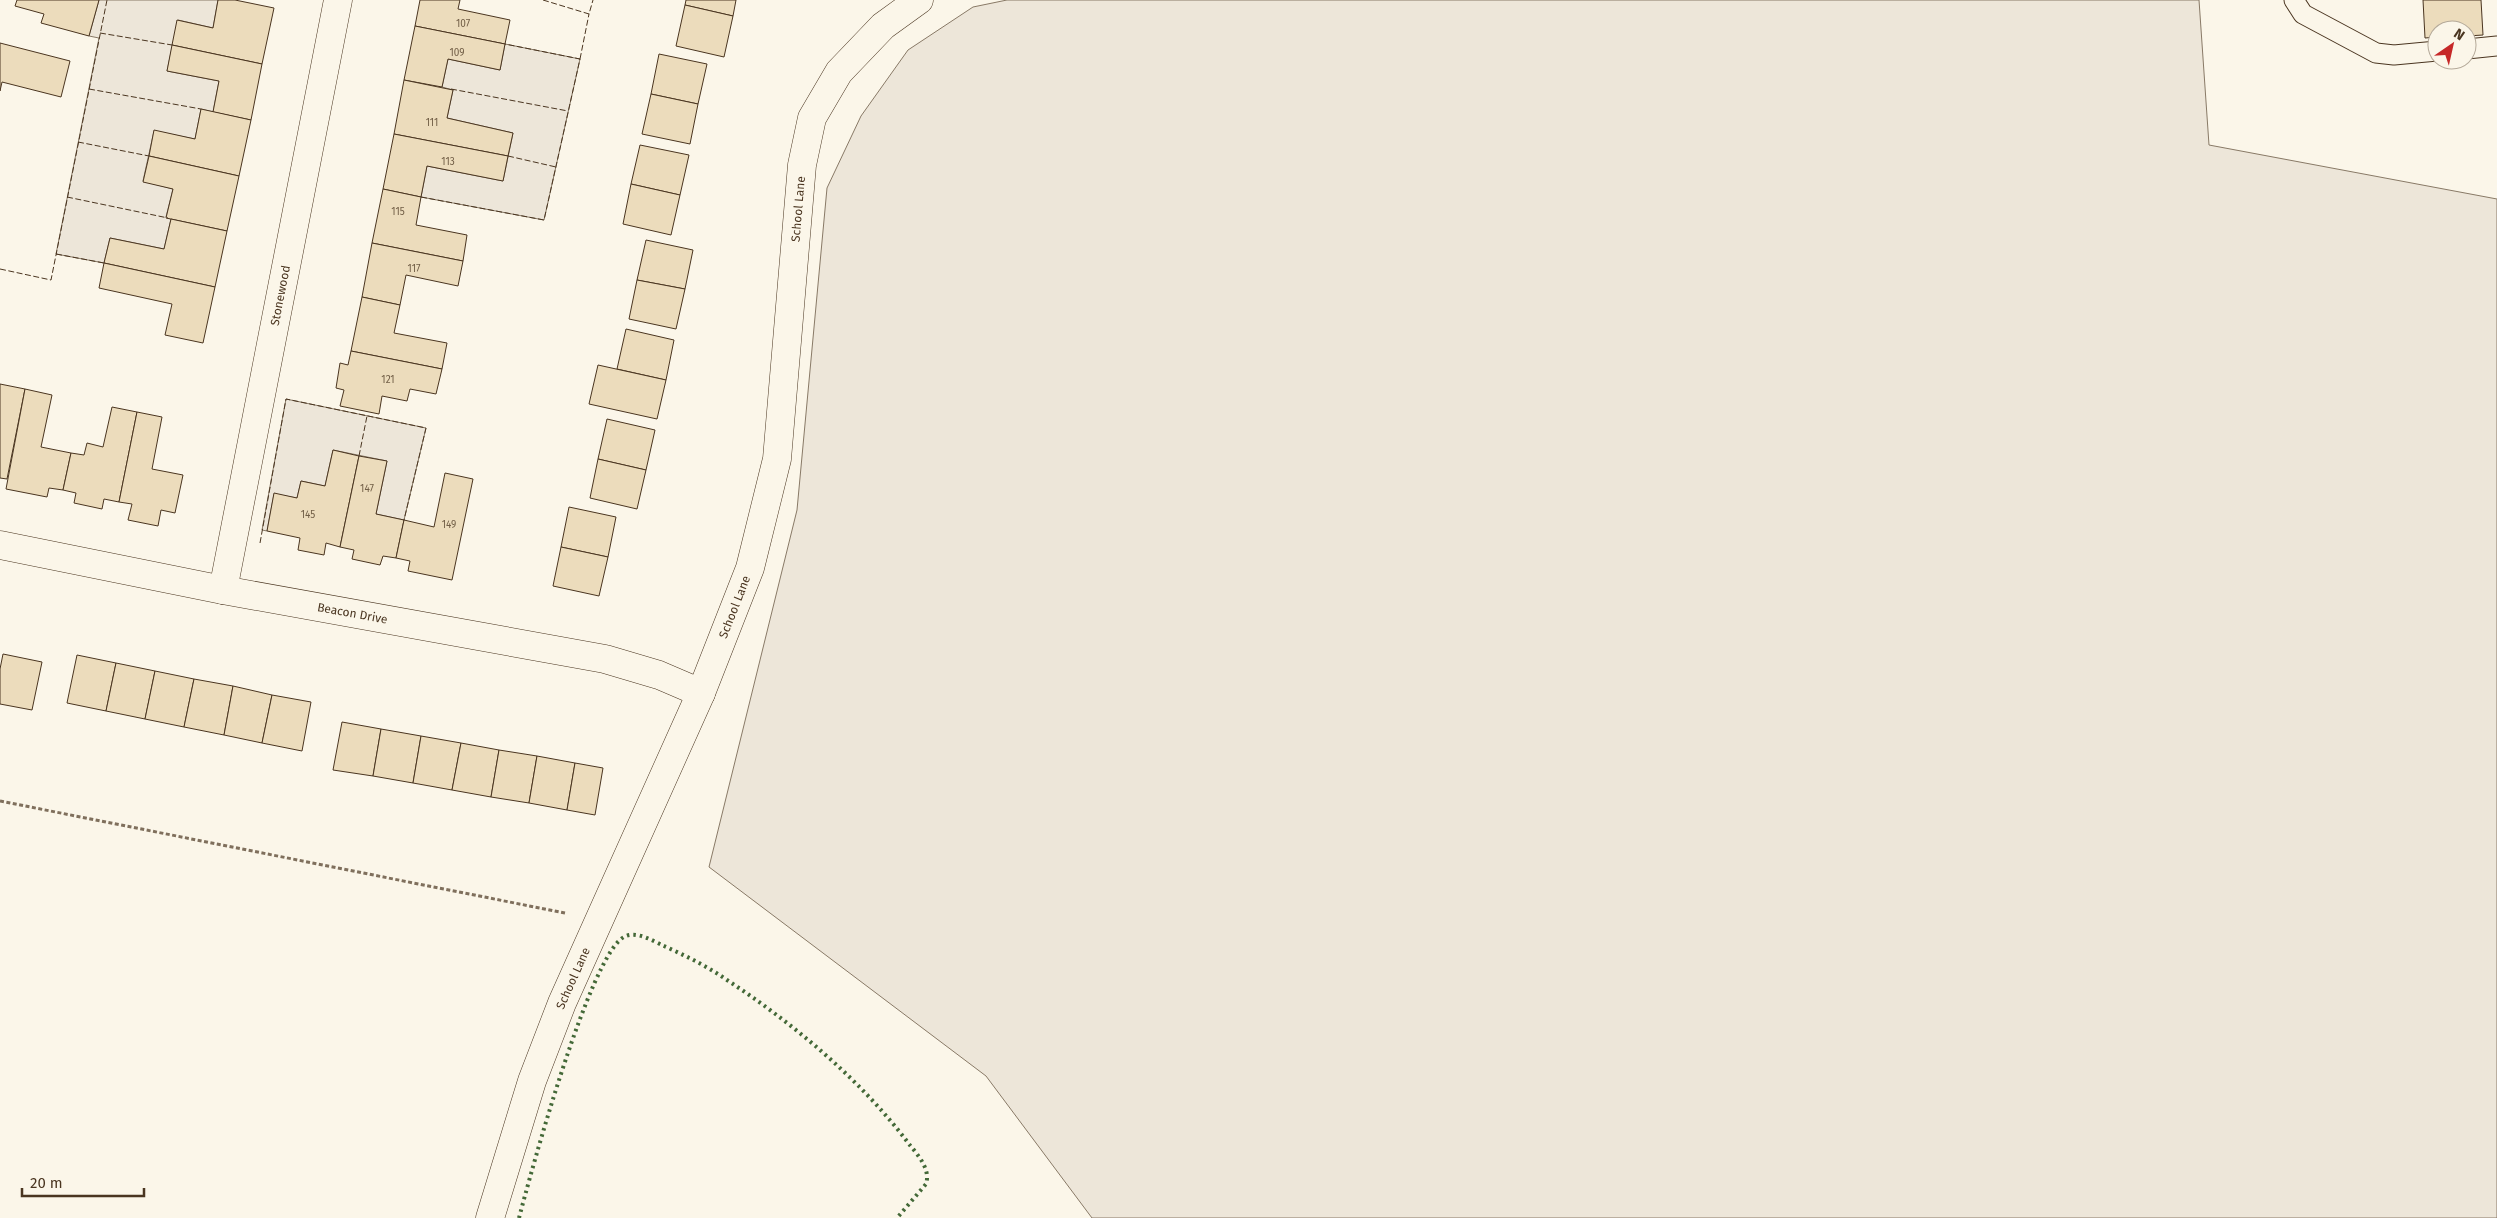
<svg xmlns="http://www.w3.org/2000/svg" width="2497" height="1218" viewBox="0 0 2497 1218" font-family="'Fira Sans',sans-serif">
<rect width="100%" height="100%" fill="#fbf6e9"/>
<!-- green -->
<g fill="#ede6d9" stroke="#887966">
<path d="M99 0H218L213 28 178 20 167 71 219 81 213 112 201 109 195 139 154 131 143 181 173 189 166 217 171 219 164 249 110 238 104 263 56 254 99 38 89 36Z"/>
<path d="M1007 0H2199L2209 145 2497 199V1218H1092L986 1076 709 867 797 510 827 188 861 116 908 50 973 7Z"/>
<path d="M505 44 580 59 544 220 421 197 427 166 503 181 513 133 447 118 453 90 442 87 448 59 500 70Z"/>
<path d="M286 399 426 428 404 520 376 514 387 461 333 450 325 486 301 481 297 498 274 494 267 531 262 530Z"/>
</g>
<!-- building -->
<g fill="#ecdcbc" stroke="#4a3520">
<path d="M17 0H99L89 36 41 23 44 14 15 6Z"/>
<path d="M218 0H235L274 8 262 64 172 45 177 20 213 28Z"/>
<path d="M420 0H460L458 9 510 20 505 44 415 26Z"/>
<path d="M686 0H736L733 16 685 5Z"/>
<path d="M2423 0H2481L2483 35 2467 36V30H2437V37L2425 38Z"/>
<path d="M685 5 733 16 724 57 676 46Z"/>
<path d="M415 26 505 44 500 70 448 59 442 87 404 80Z"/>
<path d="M0 43 70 61 61 97 2 82 0 91Z"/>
<path d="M172 45 262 64 251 120 213 112 219 81 167 71Z"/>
<path d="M659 54 707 64 698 104 651 94Z"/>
<path d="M404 80 453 90 447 118 513 133 508 156 394 134Z"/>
<path d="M651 94 698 104 690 144 642 134Z"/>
<path d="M201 109 251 120 239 176 149 156 154 130 195 139Z"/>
<path d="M394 134 508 156 503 181 427 166 421 197 383 189Z"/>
<path d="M640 145 689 155 680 195 631 184Z"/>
<path d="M149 156 239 176 227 231 166 218 173 189 143 182Z"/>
<path d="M631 184 680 195 671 235 623 224Z"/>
<path d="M383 189 421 197 416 225 467 235 463 261 372 243Z"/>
<path d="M171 219 227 231 215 287 104 263 110 238 164 249Z"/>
<path d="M646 240 693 250 685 289 637 280Z"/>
<path d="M372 243 463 261 458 286 406 275 400 305 362 297Z"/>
<path d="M104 263 215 287 203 343 165 335 172 304 99 288Z"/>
<path d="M637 280 685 289 676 329 629 319Z"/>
<path d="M362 297 400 305 394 333 447 343 442 369 351 351Z"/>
<path d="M626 329 674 340 666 380 617 369Z"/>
<path d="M351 351 442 369 436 394 410 389 407 401 382 396 379 414 340 406 344 390 336 388 340 363 348 365Z"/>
<path d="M598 365 666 380 657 419 589 404Z"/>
<path d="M0 384 25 389 7 479 0 478Z"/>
<path d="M25 389 52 395 41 447 71 453 63 490 49 488 47 497 6 489Z"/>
<path d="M112 407 137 412 119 502 104 499 102 509 74 503 76 493 63 490 71 453 84 455 87 443 103 447Z"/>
<path d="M137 412 162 417 152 469 183 475 175 513 161 510 158 526 128 520 132 504 119 502Z"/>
<path d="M607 419 655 430 646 470 598 459Z"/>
<path d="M333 450 359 456 340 547 326 543 324 555 298 550 300 538 267 531 274 493 297 498 301 481 325 486Z"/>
<path d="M359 456 387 461 376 514 404 520 396 558 383 556 380 565 352 559 354 550 340 547Z"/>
<path d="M598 459 646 470 637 509 590 498Z"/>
<path d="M445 473 473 479 452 580 408 571 410 561 396 558 404 520 434 527Z"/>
<path d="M569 507 616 517 608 557 561 547Z"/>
<path d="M561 547 608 557 599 596 553 586Z"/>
<path d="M3 654 42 662 32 710 0 704V669Z"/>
<path d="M77 655 116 663 106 711 67 703Z"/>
<path d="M116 663 155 671 145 719 106 711Z"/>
<path d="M155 671 194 679 184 727 145 719Z"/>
<path d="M194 679 233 686 224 735 184 727Z"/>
<path d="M233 686 272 695 262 743 224 735Z"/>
<path d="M272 695 311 702 302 751 262 743Z"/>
<path d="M342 722 381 729 373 776 333 770Z"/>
<path d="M381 729 421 736 413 783 373 776Z"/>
<path d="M421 736 461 743 452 790 413 783Z"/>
<path d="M461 743 499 750 491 797 452 790Z"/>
<path d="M499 750 537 756 529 803 491 797Z"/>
<path d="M537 756 575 763 567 810 529 803Z"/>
<path d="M575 763 603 768 595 815 567 810Z"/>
</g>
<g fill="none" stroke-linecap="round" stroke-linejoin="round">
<!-- lane casing -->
<g stroke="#4a3520" stroke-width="21">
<g id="lane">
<path d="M2294 0 2303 14 2376 53 2394 55 2437 51"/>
<path d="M2467 49 2497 46"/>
</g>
</g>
<!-- street casing -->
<g stroke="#4a3520" stroke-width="29">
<g id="street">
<path id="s1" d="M0 545 223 590 605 659 659 675 701 693"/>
<path id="s2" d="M223 590 338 0"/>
<path id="s3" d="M490 1218 532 1081 562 1003 701 693 750 568 777 459 802 165 812 118 839 72 883 26 919 0"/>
</g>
</g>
<!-- path -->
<path stroke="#7f6f5c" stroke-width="3" stroke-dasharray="4 2.5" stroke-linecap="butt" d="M0 801 565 913"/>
<!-- lane -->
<use href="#lane" stroke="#fbf6e9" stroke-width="19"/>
<!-- street -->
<use href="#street" stroke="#fbf6e9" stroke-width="28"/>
<!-- hedge -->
<path stroke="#436837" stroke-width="4" stroke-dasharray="2.5 4" stroke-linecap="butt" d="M519 1218C531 1172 590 955 624 937 636 930 653 941 664 946 686 956 707 966 727 980 794 1024 861 1080 909 1144 917 1154 931 1169 926 1184L897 1218"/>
<!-- fence -->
<g stroke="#4a3520" stroke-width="1" stroke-dasharray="6 2.5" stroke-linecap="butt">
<path d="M543 0 589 14 593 0"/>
<path d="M100 33 172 45"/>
<path d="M580 59 589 14"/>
<path d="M89 89 201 109"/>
<path d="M451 89 568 111"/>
<path d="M78 142 149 156"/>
<path d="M508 156 556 167"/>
<path d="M67 197 168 218"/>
<path d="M421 197 544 220 580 59 505 44"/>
<path d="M56 254 104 263"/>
<path d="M0 269 51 280 107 0"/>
<path d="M359 456 367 416"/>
<path d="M260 543 286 399 426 428 404 520"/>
</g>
</g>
<g text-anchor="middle" stroke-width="4" stroke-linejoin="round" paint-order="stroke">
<!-- number labels -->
<g font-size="10" fill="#725f47">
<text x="463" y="27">107</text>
<text x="457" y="56">109</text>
<text x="432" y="126">111</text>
<text x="448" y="165">113</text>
<text x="398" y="215">115</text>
<text x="414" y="272">117</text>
<text x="388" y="383">121</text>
<text x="367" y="492">147</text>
<text x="308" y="518">145</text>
<text x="449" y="528">149</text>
</g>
<!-- street labels -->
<g font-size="12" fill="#4a3520" stroke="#fbf6e9">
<text dy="4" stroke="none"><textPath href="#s3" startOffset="1064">School Lane</textPath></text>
<text dy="4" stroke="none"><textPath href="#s2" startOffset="300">Stonewood</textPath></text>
<text dy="4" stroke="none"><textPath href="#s3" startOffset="659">School Lane</textPath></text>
<text dy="4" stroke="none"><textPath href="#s1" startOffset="359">Beacon Drive</textPath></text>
<text dy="4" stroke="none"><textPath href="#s3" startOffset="254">School Lane</textPath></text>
</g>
</g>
<!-- north arrow -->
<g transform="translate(2452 45) rotate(34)"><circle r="24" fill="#fbf6e9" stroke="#b4a999"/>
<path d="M0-4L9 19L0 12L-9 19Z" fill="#c62828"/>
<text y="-8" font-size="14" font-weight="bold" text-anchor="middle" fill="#4a3520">N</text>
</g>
<!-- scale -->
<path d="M22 1188v8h122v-8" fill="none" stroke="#4a3520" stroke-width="2.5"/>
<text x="30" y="1188" font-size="15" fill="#4a3520" stroke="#fbf6e9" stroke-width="4" paint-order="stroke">20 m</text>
</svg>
